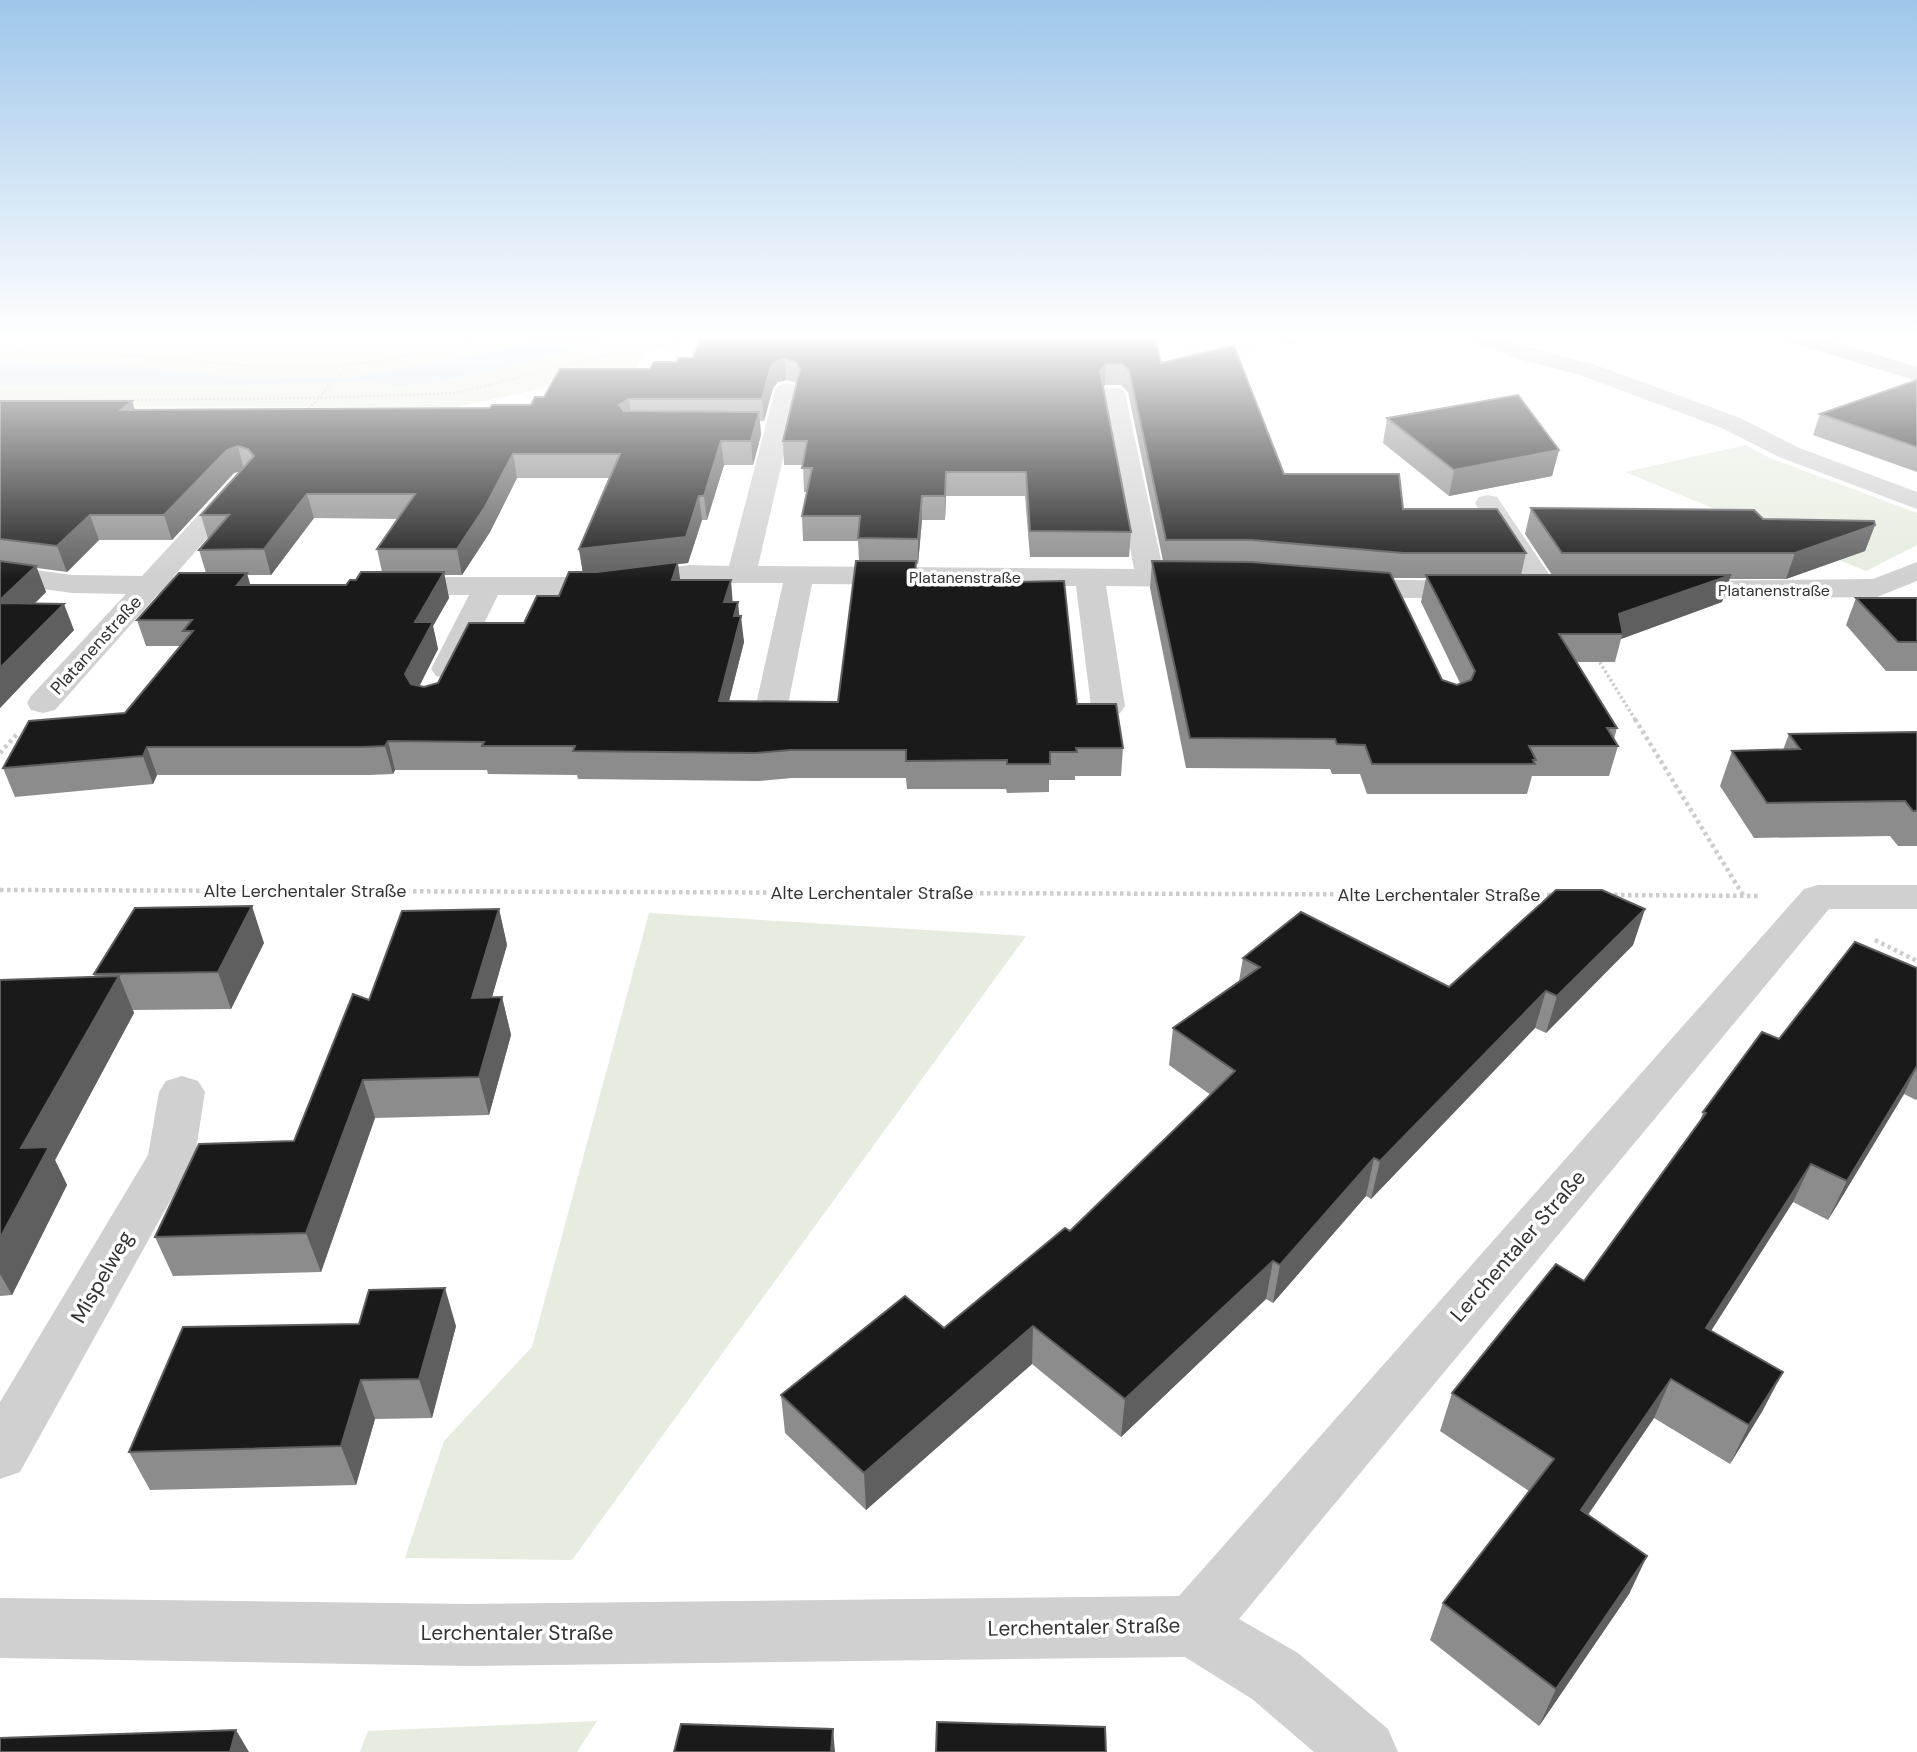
<svg xmlns="http://www.w3.org/2000/svg" width="1917" height="1752" viewBox="0 0 1917 1752" font-family="'DM Sans',sans-serif">
<rect width="100%" height="100%" fill="#fff"/>
<!-- green -->
<g fill="#e6ecdf">
<path d="M151 335H737L647 352 636 368 457 407 0 406V343H42Z"/>
<path d="M1178 335H1294L1189 363Z"/>
<path d="M1501 335H1598L1532 346Z"/>
<path d="M1746 445 1770 458 1917 513V545L1866 571 1625 472Z"/>
<path d="M649 913 1026 936 572 1560 405 1558 444 1441 532 1347Z"/>
<path d="M597 1721 577 1752H360L368 1731Z"/>
</g>
<!-- water -->
<path fill="#cfe2ee" d="M551 335H636L483 373 423 384 398 386 373 381 250 385H0V361L149 368 233 377 346 378 453 360Z"/>
<g fill="none" stroke-linecap="round" stroke-linejoin="round">
<!-- path-far2 -->
<g stroke="#cdcdcd" stroke-width="2.5" stroke-dasharray="2 2" stroke-linecap="butt">
<path d="M1199 335 1232 349"/>
<path d="M0 350 96 353 262 367 310 368 385 361 494 335"/>
<path d="M1233 356 1251 350"/>
<path d="M53 401 318 398 456 393 604 356 710 335"/>
<path d="M306 412 347 366"/>
</g>
<!-- path-far1 -->
<path stroke="#cdcdcd" stroke-width="3.5" stroke-dasharray="2.5 2.5" stroke-linecap="butt" d="M1597 658 1636 721"/>
<!-- path -->
<g stroke="#cdcdcd" stroke-width="4.5" stroke-dasharray="3.5 3.5" stroke-linecap="butt">
<path d="M1635 719 1743 895"/>
<path d="M0 753 18 733"/>
<path d="M0 890 1557 895"/>
<path d="M1607 895 1760 896"/>
<path d="M1875 940 1917 961"/>
</g>
<!-- lane -->
<path fill="#d0d0d0" fill-rule="evenodd" d="M1301 335H1320L1286 346 1280 342Z"/>
<!-- street -->
<g fill="#d0d0d0" fill-rule="evenodd">
<path d="M1463 335H1493L1538 350 1596 365 1740 418 1797 447 1917 492V509L1779 457 1722 428 1580 375 1522 360 1466 340Z"/>
<path d="M787 383 795 385 799 390 758 566 1134 569 1101 393 1105 388H1121L1125 393 1163 569 1212 572 1217 578 1212 584 1202 587 1106 586 1125 706 1120 713 1108 716 1096 713 1091 706 1076 586 812 584 789 700 785 707 773 710 761 707 757 700 783 583H690L600 595H498L458 676 447 679 436 676 431 669 469 595H395L385 592 380 586 385 580 395 577H600L690 565 729 566 775 390 779 385Z"/>
<path d="M239 479 248 481 252 487 173 577 229 580 234 586 229 592 219 595 158 594 55 710 43 713 31 710 27 703 31 696 126 594 72 593 0 583V565L72 575 142 576 230 481Z"/>
<path d="M1488 495 1497 497 1559 589 1554 595 1544 598 1534 595 1529 589 1475 503 1479 497Z"/>
<path d="M1917 562V581L1877 597 1674 599 1664 596 1659 590 1664 584 1674 581 1873 579Z"/>
<path d="M1345 579 1474 581 1484 584 1489 590 1484 596 1474 599 1345 597 1335 594 1330 588 1335 582Z"/>
<path d="M1818 885H1917V909H1829L1239 1619 1298 1653 1388 1729 1398 1752H1314L1252 1699 1185 1657 469 1666 0 1658V1598L469 1604 1179 1596 1804 889Z"/>
<path d="M182 1076 198 1081 205 1092 195 1156 20 1472 0 1479V1402L148 1155 159 1092 166 1081Z"/>
</g>
<!-- secondary -->
<path fill="#bdbdbd" fill-rule="evenodd" d="M1780 335H1812L1917 367V381L1783 340Z"/>
</g>
<!-- wall -->
<g fill="#8c8c8c" fill-rule="evenodd">
<path d="M678 358 1161 363 1284 474 1403 509 1526 553 1521 575H1552L1525 534 1531 508 1875 525 1865 551 1786 579H1729L1722 602 1621 639 1615 662H1576L1617 728 1614 739 1618 746 1609 776H1532L1527 794H1367L1360 774H1332L1330 769 1186 768 1150 588 1152 561H1163L1128 392 1121 385H1105L1103 388 1131 532 1129 557H1030L1025 496H946L945 520H922L918 564H916V584L1077 704 1123 748 1121 776H1075V780H1049V792L1007 793 1006 789H907L906 778H792L759 781 578 779 577 775 488 774 487 770H395L393 774 369 775H157L153 784 15 797 3 768 125 713 180 646H146L137 620 206 573 199 550 208 539 201 515 241 471 234 473 172 540H99L67 572 37 568 46 592 35 603 74 630 0 708V401H132L135 410 490 408 531 405 544 397 677 362ZM786 380 797 383 783 441 784 465H803L804 492H807L802 516 803 541H858L859 561 838 702 729 701 744 642 739 616 733 602 680 580 678 564 688 563 702 520H707L724 465H753L761 435 760 421H764L773 388 778 382ZM517 478H610L579 549 583 572 559 596 524 623 438 683 424 687 419 686 438 649 433 626 449 598 444 575H462L490 532ZM314 518 398 519 377 549 382 572 356 580 346 585H250L247 575H271ZM1392 578H1426L1421 602 1460 683 1457 685 1442 680Z"/>
<path d="M1917 380V472L1813 435 1820 414Z"/>
<path d="M1387 418 1559 450 1552 476 1449 496 1383 443Z"/>
<path d="M1856 598H1917V671H1886L1846 625Z"/>
<path d="M1917 732V846H1898L1890 836 1754 838 1720 786 1732 751 1783 750 1789 734Z"/>
<path d="M499 909 507 945 492 997H502L511 1035 489 1115 375 1118 321 1272 173 1276 155 1237 294 1141 369 1000Z"/>
<path d="M1645 909 1633 945 1546 1033 1535 1028 1371 1199 1366 1196 1273 1303 1266 1299 1121 1437 1032 1364 866 1510 785 1433 781 1395 944 1328 1070 1231 1211 1095 1169 1065 1173 1028 1239 981 1243 958 1449 987Z"/>
<path d="M264 943 231 1009 133 1010 134 1013 55 1160 67 1185 12 1295 0 1296V980L95 977 94 974Z"/>
<path d="M1917 968V1099L1916 1100 1904 1094 1828 1220 1793 1202 1711 1331 1763 1410 1730 1464 1654 1418 1588 1515 1647 1556 1629 1594 1539 1726 1430 1640 1443 1603 1529 1491 1440 1431 1452 1393 1584 1281 1699 1124 1703 1112 1779 1039Z"/>
<path d="M359 1324 456 1326 432 1418 375 1419 356 1485 150 1490 129 1452Z"/>
</g>
<!-- shaded-wall -->
<g fill="#5f5f5f">
<path d="M785 359 786 380 778 382 773 388 764 421 762 399 771 366 777 361Z"/>
<path d="M1106 364 1105 385 1098 393 1100 371Z"/>
<path d="M629 399 632 421 619 405Z"/>
<path d="M132 401 139 424 121 410Z"/>
<path d="M759 412 761 435 753 465 751 441Z"/>
<path d="M721 441 724 465 707 520 704 496Z"/>
<path d="M238 446 244 470 234 473 172 540 164 515 227 450Z"/>
<path d="M1559 450 1552 476 1449 496 1454 470Z"/>
<path d="M513 454 517 478 490 532 462 575 457 549Z"/>
<path d="M946 472V496L945 520V496Z"/>
<path d="M307 494 314 518 271 575 264 549Z"/>
<path d="M699 496 702 520 688 563 678 564 681 587 583 574 579 549Z"/>
<path d="M922 496V520L918 564V539Z"/>
<path d="M90 515 99 540 67 572 57 546Z"/>
<path d="M1875 525 1865 551 1786 579 1795 553Z"/>
<path d="M916 561 917 586 914 584Z"/>
<path d="M36 566 46 592 8 630 0 610V600Z"/>
<path d="M444 572 449 598 433 626 438 649 412 701 405 674 415 622Z"/>
<path d="M247 573 254 598 237 585Z"/>
<path d="M1731 575 1722 602 1621 639 1623 634 1619 614Z"/>
<path d="M731 580 733 606 724 602Z"/>
<path d="M738 602 740 622 741 616 744 642 722 729 719 701 734 616Z"/>
<path d="M64 604 74 630 0 708V668Z"/>
<path d="M388 741 395 770 393 774 385 746Z"/>
<path d="M147 747 157 775 153 784 143 756Z"/>
<path d="M252 906 264 943 231 1009 218 972Z"/>
<path d="M499 909 507 945 481 1035 472 998Z"/>
<path d="M1645 909 1633 945 1546 1033 1557 996Z"/>
<path d="M119 976 134 1013 55 1160 67 1185 12 1295 0 1274V1238L21 1148Z"/>
<path d="M1546 991 1535 1028 1371 1199 1380 1161Z"/>
<path d="M502 997 511 1035 489 1115 479 1077Z"/>
<path d="M1917 1066 1904 1094 1828 1220 1847 1181Z"/>
<path d="M363 1080 375 1118 321 1272 306 1233Z"/>
<path d="M1374 1158 1366 1196 1273 1303 1280 1265Z"/>
<path d="M1811 1164 1793 1202 1688 1367 1706 1328Z"/>
<path d="M1273 1261 1266 1299 1121 1437 1125 1399Z"/>
<path d="M445 1288 456 1326 432 1418 419 1379Z"/>
<path d="M1033 1326 1032 1364 866 1510 864 1473Z"/>
<path d="M1783 1372 1763 1410 1730 1464 1749 1425Z"/>
<path d="M1671 1379 1654 1418 1565 1548 1581 1510Z"/>
<path d="M361 1380 375 1419 356 1485 341 1446Z"/>
<path d="M1647 1556 1629 1594 1539 1726 1556 1689Z"/>
<path d="M833 1729 835 1752H831Z"/>
<path d="M236 1730 249 1752H230Z"/>
</g>
<!-- building -->
<g fill="#1a1a1a" stroke="#5f5f5f" stroke-width="2">
<path d="M702 335H1154L1161 363 1234 346 1284 474H1399L1403 509H1497L1526 553H1403L1251 540H1166L1129 370 1122 364H1106L1100 371 1131 532 1030 531 1026 472H946L945 496H922L918 539 858 538 860 516H802L812 468H802L807 441H783L800 369 796 362 785 359 777 361 771 366 762 399H629L619 405 624 411 759 412 751 441H721L704 496H699L686 537 579 549 620 454H513L485 507 457 549H377L415 494H307L264 549 199 550 229 515H201L254 456 248 449 238 446 227 450 164 515H90L57 546 0 539V401H132L121 410 490 408 492 405H531L535 397H544L560 369H650L654 362H677L678 358H693Z"/>
<path d="M1917 380V447L1820 414Z"/>
<path d="M1518 395 1559 450 1454 470 1387 418Z"/>
<path d="M1531 508 1754 510 1763 519 1874 521 1875 525 1795 553H1562Z"/>
<path d="M0 561 36 566 0 600Z"/>
<path d="M856 561H916L914 584 1064 581 1077 704H1116L1123 748H1076L1077 752H1050V764H1007V760L906 761V750H790L756 753 573 751 575 746H482L484 742 388 741 385 746 362 747H147L143 756 3 768 29 721 125 713 193 631H183L192 620H137L179 573H247L237 585H346L350 580H356L361 572H444L415 622H433L405 674 411 684 424 687 438 683 469 623H524L537 596H559L569 572H597L678 562 672 580H731L724 602H738L734 616H741L719 701 838 702Z"/>
<path d="M1152 561 1251 562 1390 573 1442 680 1457 685 1471 680 1475 671 1426 575H1731L1619 614 1623 634H1559L1617 728H1607L1618 746H1529L1536 760H1533L1535 764H1372L1365 745 1337 744 1335 739 1190 738Z"/>
<path d="M1856 598H1917V642H1898Z"/>
<path d="M0 603 64 604 0 668Z"/>
<path d="M1917 732V811H1913L1905 801 1767 803 1732 751 1800 749 1789 734Z"/>
<path d="M1556 890H1602L1645 909 1557 996 1546 991 1380 1161 1374 1158 1280 1265 1273 1261 1125 1399 1033 1326 864 1473 781 1395 905 1296 944 1328 1065 1228 1070 1231 1235 1071 1173 1028 1260 967 1243 958 1301 912 1449 987Z"/>
<path d="M252 906 218 972 94 974 135 908Z"/>
<path d="M499 909 472 998 502 997 479 1077 363 1080 306 1233 155 1237 199 1144 294 1141 353 994 369 1000 402 911Z"/>
<path d="M1855 942 1917 968V1066L1847 1181 1811 1164 1706 1328 1783 1372 1749 1425 1671 1379 1581 1510 1647 1556 1556 1689 1443 1603 1554 1459 1452 1393 1556 1264 1584 1281 1706 1113 1703 1112 1762 1032 1779 1039Z"/>
<path d="M119 976 21 1148 49 1147 0 1238V980Z"/>
<path d="M445 1288 419 1379 361 1380 341 1446 129 1452 183 1327 359 1324 369 1290Z"/>
<path d="M937 1722 1105 1727 1106 1752H936Z"/>
<path d="M681 1724 833 1729 831 1752H674Z"/>
<path d="M236 1730 230 1752H0V1738Z"/>
</g>
<!-- sky -->
<linearGradient id="sky" x2="0" y2="1"><stop stop-color="#9ec6ea"/><stop offset="0.58" stop-color="#fff"/><stop offset="1" stop-color="#fff" stop-opacity="0"/></linearGradient>
<rect width="1917" height="580" fill="url(#sky)"/>
<g text-anchor="middle" stroke-width="7" stroke-linejoin="round" paint-order="stroke">
<!-- far-street labels -->
<g font-size="16" fill="#333" stroke="#fff">
<text x="965" y="583">Platanenstraße</text>
<text x="1774" y="596">Platanenstraße</text>
</g>
<!-- street labels -->
<g font-size="18" fill="#333" stroke="#fff">
<text transform="translate(96 645) rotate(-48)" y="6">Platanenstraße</text>
<text x="305" y="897">Alte Lerchentaler Straße</text>
<text x="872" y="899">Alte Lerchentaler Straße</text>
<text x="1439" y="901">Alte Lerchentaler Straße</text>
</g>
<!-- near-street labels -->
<g font-size="21" fill="#333" stroke="#fff">
<text transform="translate(1518 1246) rotate(-49)" y="7">Lerchentaler Straße</text>
<text transform="translate(102 1277) rotate(-60)" y="7">Mispelweg</text>
<text transform="translate(1084 1627) rotate(-1)" y="7">Lerchentaler Straße</text>
<text x="517" y="1640">Lerchentaler Straße</text>
</g>
</g>
</svg>
